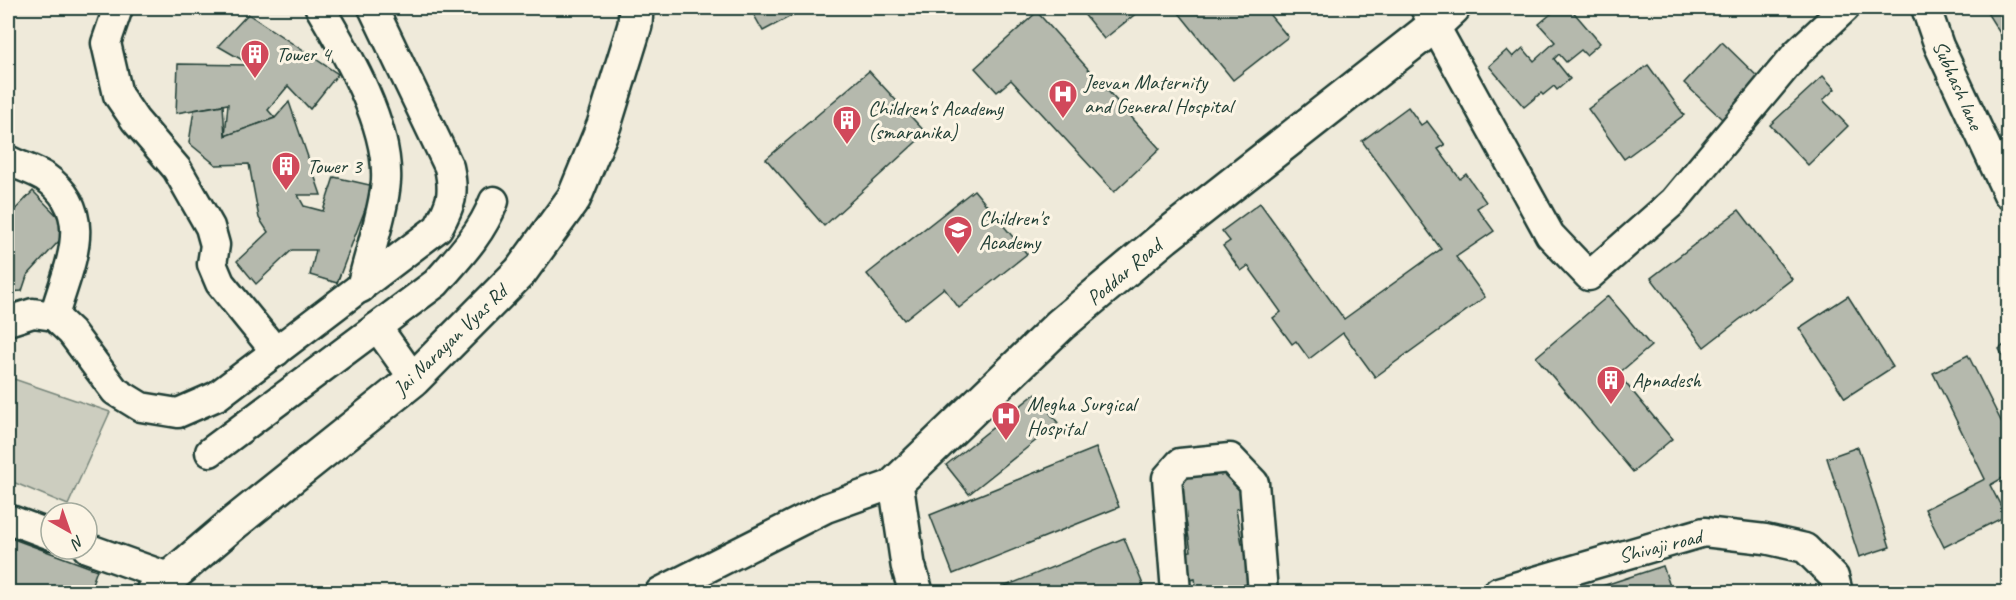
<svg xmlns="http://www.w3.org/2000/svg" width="2016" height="600" viewBox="0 0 2016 600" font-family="Caveat,sans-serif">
<rect width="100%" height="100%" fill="#efeada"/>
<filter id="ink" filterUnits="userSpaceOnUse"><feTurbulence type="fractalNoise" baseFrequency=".0167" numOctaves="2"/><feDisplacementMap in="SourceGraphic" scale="12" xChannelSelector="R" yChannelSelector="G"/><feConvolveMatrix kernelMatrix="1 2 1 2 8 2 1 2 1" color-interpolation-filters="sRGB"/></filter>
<g filter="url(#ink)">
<!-- green -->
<path fill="#cccdbf" stroke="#76857a" stroke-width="1.5" d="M8 377 110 412 68 505 8 480Z"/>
<!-- building -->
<g fill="#b5b9ad" stroke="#1f3d34" stroke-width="1.5">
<path d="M750 8H806L763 31Z"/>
<path d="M1079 8H1143L1104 39Z"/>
<path d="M1175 8H1264L1288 37 1233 80Z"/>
<path d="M1558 8H1570L1600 43 1586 55 1581 50 1566 62 1559 54 1554 59 1570 79 1557 90 1554 86 1543 95 1541 93 1524 107 1489 66 1507 50 1513 57 1523 48 1534 61 1555 42 1539 24Z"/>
<path d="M1984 8H2008V46Z"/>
<path d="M1037 12 1160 149 1114 192 1011 80 997 92 975 68Z"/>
<path d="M248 14 338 74 310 109 288 86 268 110 275 118 225 136 228 104 176 113 178 64 251 65 218 46Z"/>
<path d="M1722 42 1761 80 1723 120 1684 83Z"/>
<path d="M1648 65 1684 115 1624 159 1588 109Z"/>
<path d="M869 71 926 133 824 226 766 159Z"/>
<path d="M1823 76 1835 89 1823 100 1848 126 1808 165 1770 125Z"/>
<path d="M289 102 321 195H298L304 206 323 211 334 177 374 186 337 283 310 275 316 250H292L256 284 237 261 268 232 259 218 249 164 216 165 189 143 194 110 223 105 225 136 275 118Z"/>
<path d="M1408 107 1421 125 1427 121 1445 145 1438 149 1460 179 1466 174 1486 202 1477 208 1494 231 1456 257 1485 297 1375 377 1343 333 1309 359 1296 341 1292 344 1273 318 1281 312 1248 266 1241 271 1223 246 1230 241 1222 231 1260 203 1344 319 1441 249 1362 141Z"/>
<path d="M974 190 1027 254 959 308 944 288 904 320 867 274Z"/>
<path d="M33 191 70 229 27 276 22 291 8 292V217Z"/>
<path d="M1739 210 1792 279 1704 347 1651 278Z"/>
<path d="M1608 296 1651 346 1618 374 1672 439 1633 472 1536 357Z"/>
<path d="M1848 296 1893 367 1845 398 1799 328Z"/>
<path d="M2008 342V365L1999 349Z"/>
<path d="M1968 355 2008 435V475L1990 485 2006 516 1944 547 1925 509 1985 479 1933 373Z"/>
<path d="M1035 394 1058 423 969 494 946 465Z"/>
<path d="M1858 447 1890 547 1859 557 1827 458Z"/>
<path d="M1096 448 1119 507 953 574 930 515Z"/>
<path d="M1230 468 1240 477 1245 507 1236 509 1242 544 1247 542 1252 571H1246L1249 584 1197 592 1195 579 1184 581 1180 553 1191 551 1186 520 1176 521 1179 476Z"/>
<path d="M8 537 97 570 89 592H8Z"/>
<path d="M1124 538 1146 592H991Z"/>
<path d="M1663 566 1672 592H1584Z"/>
</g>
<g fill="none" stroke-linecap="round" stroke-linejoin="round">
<!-- street casing -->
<g stroke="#1f3d34" stroke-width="33">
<g id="street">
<path d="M118 8 106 43 118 95 135 120 177 169 210 227 215 245 212 264 220 283 276 352"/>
<path d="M320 8C348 55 389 125 386 181 384 211 368 257 361 288"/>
<path d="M1425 8 1550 235 1589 276 1674 201 1797 53 1845 8"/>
<path d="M1926 8 1939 46 2008 194"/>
<path d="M8 160C19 166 34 170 45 177 98 214 68 266 54 316"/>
<path d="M8 321 33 313 54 316 71 332 115 391 141 407 178 413 217 396 438 228C451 204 455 195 449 167L373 8"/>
<path d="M377 327 414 379"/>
<path d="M210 452 436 283C459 257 482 233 494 201"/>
<path d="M8 519 51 535"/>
<path d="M87 548 168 577"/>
<path d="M660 592 826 508 896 483"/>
<path d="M1176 592 1167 478 1180 463 1230 458 1254 483 1263 592"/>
<path d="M1498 592 1704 532 1765 539 1805 548 1834 577 1838 592"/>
</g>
</g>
<!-- secondary casing -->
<g stroke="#1f3d34" stroke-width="38">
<g id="secondary">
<path d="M153 592 234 523 414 379 521 271 574 198 604 125 635 25 636 8"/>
<path d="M916 592 908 565 896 483 1060 325 1165 237 1435 25 1453 8"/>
</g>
</g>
<!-- street -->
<use href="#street" stroke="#fcf5e5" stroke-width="28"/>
<!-- secondary -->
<use href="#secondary" stroke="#fcf5e5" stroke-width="33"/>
</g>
</g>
<!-- icons -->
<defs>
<g id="building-pin" transform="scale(1.5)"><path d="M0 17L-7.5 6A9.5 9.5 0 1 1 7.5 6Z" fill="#d1495b" stroke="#fcf5e5"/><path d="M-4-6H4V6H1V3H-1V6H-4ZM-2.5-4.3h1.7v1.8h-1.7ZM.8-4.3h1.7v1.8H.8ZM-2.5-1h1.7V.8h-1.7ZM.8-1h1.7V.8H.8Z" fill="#fff"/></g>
<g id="hospital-pin" transform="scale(1.5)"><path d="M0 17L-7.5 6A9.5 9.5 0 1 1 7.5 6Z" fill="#d1495b" stroke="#fcf5e5"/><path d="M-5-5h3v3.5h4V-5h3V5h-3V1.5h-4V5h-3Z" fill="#fff"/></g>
<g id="school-pin" transform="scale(1.5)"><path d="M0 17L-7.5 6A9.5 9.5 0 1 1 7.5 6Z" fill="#d1495b" stroke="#fcf5e5"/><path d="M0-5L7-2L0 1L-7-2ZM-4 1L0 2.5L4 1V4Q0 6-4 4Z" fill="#fff"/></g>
</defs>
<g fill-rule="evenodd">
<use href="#building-pin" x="255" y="54"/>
<use href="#hospital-pin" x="1063" y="94"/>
<use href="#building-pin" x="847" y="120"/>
<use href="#building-pin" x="286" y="166"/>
<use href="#school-pin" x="958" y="230"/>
<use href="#building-pin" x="1611" y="380"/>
<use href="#hospital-pin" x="1006" y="416"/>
</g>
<g text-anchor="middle" stroke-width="6" stroke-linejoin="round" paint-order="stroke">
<!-- poi labels -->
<g font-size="21" fill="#1f3d34" stroke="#fcf5e5" text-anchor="start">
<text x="276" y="61">Tower 4</text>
<text x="1084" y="89">Jeevan Maternity<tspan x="1084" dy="24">and General Hospital</tspan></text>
<text x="868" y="115">Children's Academy<tspan x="868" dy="24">(smaranika)</tspan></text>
<text x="307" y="173">Tower 3</text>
<text x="979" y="225">Children's<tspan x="979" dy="24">Academy</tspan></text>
<text x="1632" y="387">Apnadesh</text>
<text x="1027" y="411">Megha Surgical<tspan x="1027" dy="24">Hospital</tspan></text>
</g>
<!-- street labels -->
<g font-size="21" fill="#1f3d34" stroke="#fcf5e5">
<text transform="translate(1958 85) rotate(66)" y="7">Subhash lane</text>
<text transform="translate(1124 272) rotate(-40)" y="7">Poddar Road</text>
<text transform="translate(450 340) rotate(-44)" y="7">Jai Narayan Vyas Rd</text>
<text transform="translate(1660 546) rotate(-14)" y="7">Shivaji road</text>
</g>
</g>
<!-- margin -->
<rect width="2016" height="600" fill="none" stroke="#fcf5e5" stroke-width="30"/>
<rect x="15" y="15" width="1986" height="570" fill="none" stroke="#1f3d34" stroke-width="2" filter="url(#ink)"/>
<!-- north arrow -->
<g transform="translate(69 531) rotate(140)"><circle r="28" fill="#fcf5e5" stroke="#a4ab9e" stroke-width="1.5"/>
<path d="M0-4.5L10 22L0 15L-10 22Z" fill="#d1495b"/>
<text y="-9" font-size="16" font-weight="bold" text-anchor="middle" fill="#1f3d34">N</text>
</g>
</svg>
